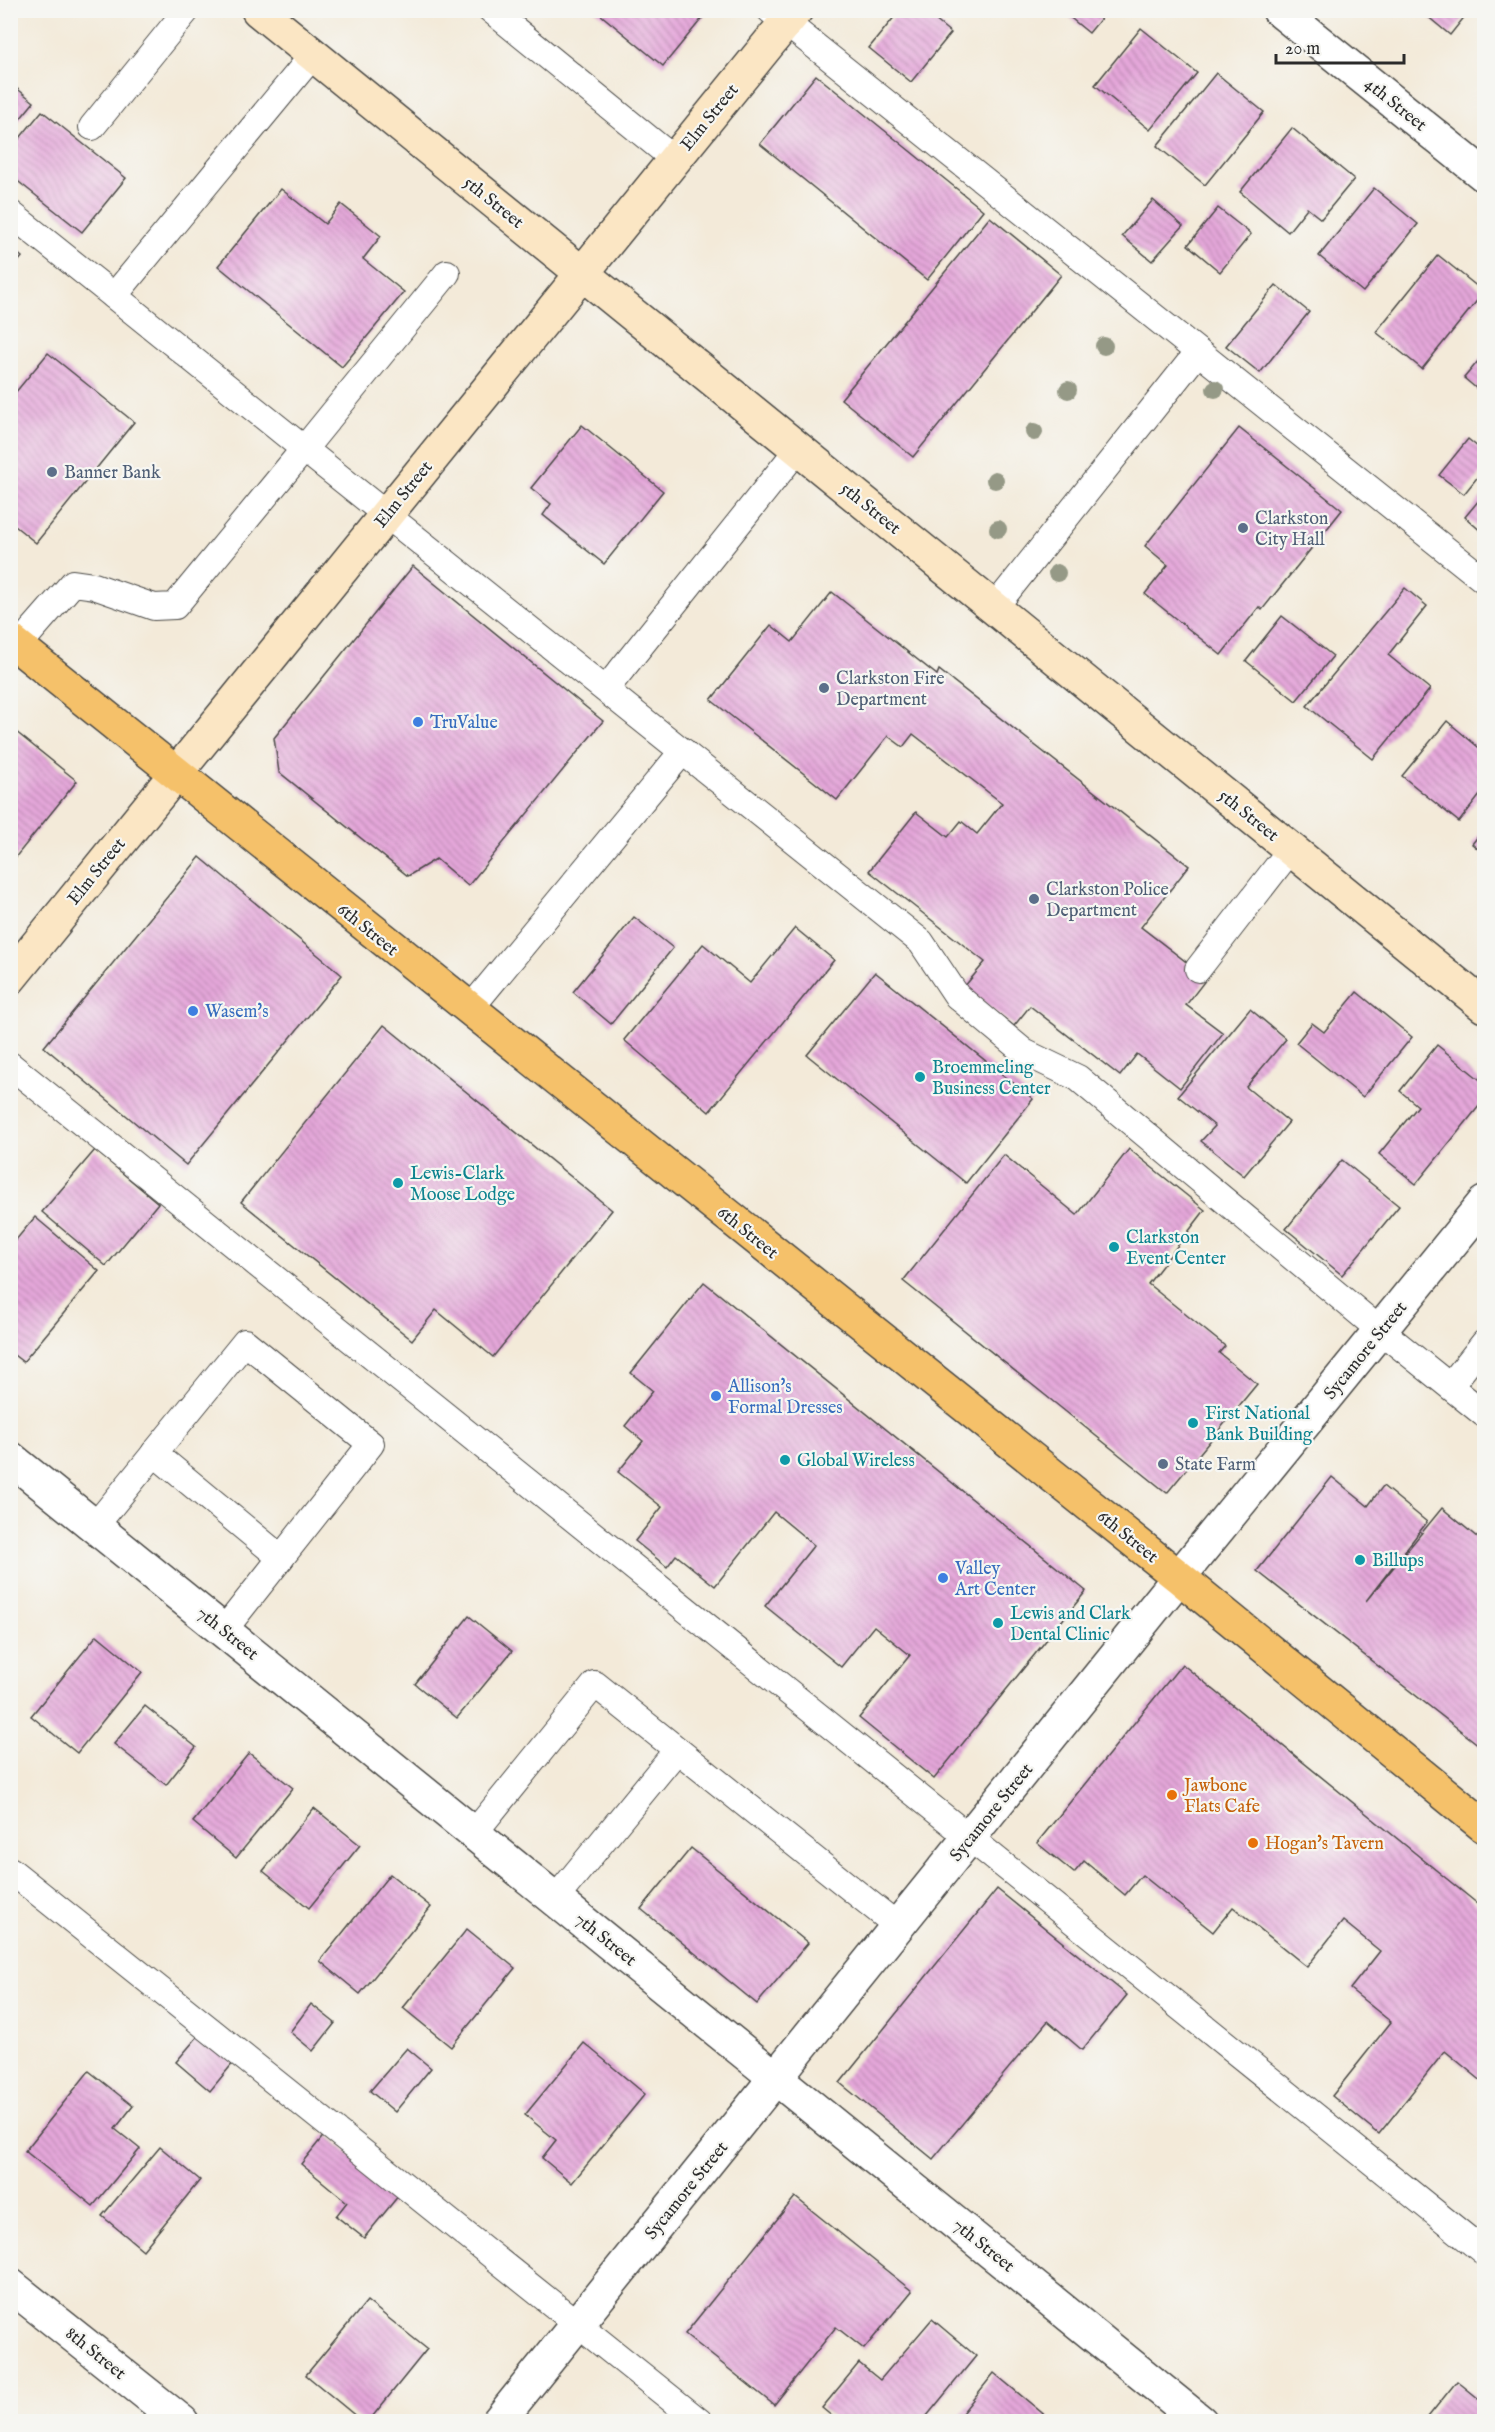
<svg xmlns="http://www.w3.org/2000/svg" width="1495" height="2432" viewBox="0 0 1495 2432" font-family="'IM FELL English',serif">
<defs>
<pattern id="building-back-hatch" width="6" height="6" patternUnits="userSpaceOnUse" patternTransform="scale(1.5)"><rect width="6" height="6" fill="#e5a7da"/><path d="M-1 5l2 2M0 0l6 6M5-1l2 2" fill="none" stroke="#ba88b1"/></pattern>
</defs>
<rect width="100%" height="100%" fill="#f6f6f2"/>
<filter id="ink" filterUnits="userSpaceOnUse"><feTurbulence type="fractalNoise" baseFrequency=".0167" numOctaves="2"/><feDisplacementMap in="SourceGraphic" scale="12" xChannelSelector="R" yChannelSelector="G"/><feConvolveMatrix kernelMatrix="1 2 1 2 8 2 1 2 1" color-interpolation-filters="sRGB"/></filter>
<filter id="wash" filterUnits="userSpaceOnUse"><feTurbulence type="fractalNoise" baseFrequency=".008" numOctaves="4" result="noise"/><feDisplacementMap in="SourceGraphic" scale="24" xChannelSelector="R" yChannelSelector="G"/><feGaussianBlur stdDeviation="1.35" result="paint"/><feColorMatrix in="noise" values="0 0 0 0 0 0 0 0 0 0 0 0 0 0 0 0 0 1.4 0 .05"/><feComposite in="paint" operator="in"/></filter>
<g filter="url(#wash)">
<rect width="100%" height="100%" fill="#f3ead9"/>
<g id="blocks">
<!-- building -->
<g fill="url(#building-back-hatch)">
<path d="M595 10H709L663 66Z"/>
<path d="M900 10H923L951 33 911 82 869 48Z"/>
<path d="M1061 10H1108L1089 33Z"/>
<path d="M1420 10H1470L1450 35Z"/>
<path d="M1141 28 1197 73 1150 130 1095 85Z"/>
<path d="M1216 73 1264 112 1205 185 1157 146Z"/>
<path d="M816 75 983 210 927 280 760 144Z"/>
<path d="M10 83 34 102 10 131Z"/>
<path d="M42 111 126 178 82 232 10 175V150Z"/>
<path d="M1292 128 1354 179 1321 219 1307 208 1288 232 1240 192Z"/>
<path d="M1374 188 1418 224 1363 292 1319 256Z"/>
<path d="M281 189 325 224 341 204 381 236 363 259 404 292 342 367 218 266Z"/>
<path d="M1153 200 1183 226 1152 261 1122 236Z"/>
<path d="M1218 208 1251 234 1220 272 1188 245Z"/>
<path d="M990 217 1061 275 913 457 841 399Z"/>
<path d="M10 247 22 257 10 271Z"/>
<path d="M1438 255 1484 292 1422 369 1376 332Z"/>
<path d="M1276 285 1309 312 1260 373 1226 346Z"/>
<path d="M48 353 134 422 36 543 10 522V399Z"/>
<path d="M1484 354V395L1464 378Z"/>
<path d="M582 425 663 491 604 564 543 515 551 504 531 488Z"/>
<path d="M1239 428 1342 510 1262 610 1259 607 1221 655 1145 594 1168 565 1145 546Z"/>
<path d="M1468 439 1484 452V469L1464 494 1439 475Z"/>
<path d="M1484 494V534L1465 517Z"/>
<path d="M413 566 603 721 468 886 436 859 408 876 279 772 274 738Z"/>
<path d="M1405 588 1427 606 1388 655 1430 689 1373 759 1307 706Z"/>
<path d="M832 592 937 675 939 670 1189 866 1141 927 1207 978 1186 1005 1223 1033 1180 1088 1137 1054 1120 1076 1030 1006 1014 1026 964 987 985 962 869 871 916 812 948 837 961 821 977 834 1002 803 913 734 903 747 888 736 837 800 711 700 771 625 792 642Z"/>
<path d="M1282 616 1333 656 1296 701 1246 661Z"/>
<path d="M1447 721 1484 752V790L1459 822 1402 776Z"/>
<path d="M10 727 77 781 10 864Z"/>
<path d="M1484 829V854L1472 844Z"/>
<path d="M200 857 342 975 186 1165 44 1047Z"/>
<path d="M634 917 673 948 611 1024 573 992Z"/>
<path d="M795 928 834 960 709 1112 624 1040 703 944 750 983Z"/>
<path d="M875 972 1033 1099 966 1183 807 1055Z"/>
<path d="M1357 992 1412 1037 1363 1097 1296 1043 1312 1023 1324 1032Z"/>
<path d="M1250 1009 1286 1039 1246 1087 1289 1122 1244 1176 1201 1141 1215 1126 1178 1096Z"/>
<path d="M384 1025 612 1210 493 1357 436 1310 412 1340 241 1202Z"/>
<path d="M1437 1045 1484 1083V1100L1416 1184 1379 1154 1418 1106 1400 1091Z"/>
<path d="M1129 1149 1205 1210 1148 1284 1225 1346 1219 1353 1257 1384 1167 1493 903 1281 1004 1155 1077 1215Z"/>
<path d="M95 1150 158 1203 106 1266 42 1212Z"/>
<path d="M1342 1160 1399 1206 1342 1275 1286 1229Z"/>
<path d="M35 1217 99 1271 23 1362 10 1352V1247Z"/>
<path d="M704 1282 1086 1591 934 1779 859 1718 910 1655 874 1626 841 1667 765 1606 814 1545 774 1512 715 1586 676 1555 667 1567 635 1541 662 1507 618 1472 643 1441 625 1426 653 1391 631 1373Z"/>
<path d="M1332 1477 1368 1506 1383 1486 1427 1522 1366 1601 1442 1508 1484 1543V1749L1257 1571Z"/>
<path d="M469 1616 512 1651 457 1718 415 1684Z"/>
<path d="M97 1635 142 1672 77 1753 31 1716Z"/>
<path d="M1182 1664 1484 1909V2083L1445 2051 1379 2134 1332 2096 1391 2022 1350 1989 1380 1951 1343 1921 1307 1967 1233 1907 1213 1932 1142 1875 1125 1895 1084 1861 1074 1873 1037 1843Z"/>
<path d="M145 1706 196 1747 166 1785 114 1744Z"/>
<path d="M249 1753 293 1788 236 1858 193 1822Z"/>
<path d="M314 1808 360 1845 309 1908 263 1871Z"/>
<path d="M691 1848 808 1943 757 2004 641 1909Z"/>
<path d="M390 1874 431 1907 360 1994 320 1961Z"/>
<path d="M997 1889 1127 1995 1082 2050 1048 2021 933 2159 840 2083Z"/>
<path d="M467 1929 515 1968 451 2047 403 2008Z"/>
<path d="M311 2004 335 2023 313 2051 290 2032Z"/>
<path d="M199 2035 233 2063 210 2091 176 2062Z"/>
<path d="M584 2043 645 2094 572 2183 542 2158 556 2140 525 2115Z"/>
<path d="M407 2048 431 2068 395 2112 370 2091Z"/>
<path d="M89 2071 133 2106 115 2129 140 2149 93 2206 25 2151Z"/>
<path d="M325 2134 399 2195 364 2238 336 2216 347 2202 301 2164Z"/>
<path d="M160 2147 200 2180 143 2250 102 2216Z"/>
<path d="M795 2197 912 2291 864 2349 836 2327 774 2405 685 2334Z"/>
<path d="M367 2301 427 2349 368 2422H363L306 2375Z"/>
<path d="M932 2319 976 2356 922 2422H839L822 2408 859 2363 880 2380Z"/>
<path d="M994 2373 1053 2422H955Z"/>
<path d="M1457 2381 1484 2403V2422H1424Z"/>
</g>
</g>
</g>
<g filter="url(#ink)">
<use href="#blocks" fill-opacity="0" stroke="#494845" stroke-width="1.5"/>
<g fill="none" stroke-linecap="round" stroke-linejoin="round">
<!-- lane casing -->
<g stroke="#494845" stroke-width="28">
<g id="lane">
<path d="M491 10 675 160"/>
<path d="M770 10 1484 580"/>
<path d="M92 127 187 10"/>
<path d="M10 213 114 296"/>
<path d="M447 273 304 449 921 942 957 996 1024 1052 1078 1078 1381 1331 1484 1414"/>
<path d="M994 608 1198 352"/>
<path d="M18 646 73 583 94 586 154 607 175 606 304 449 114 296 313 55"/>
<path d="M606 689 798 449"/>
<path d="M1198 969 1291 849"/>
<path d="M469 1010 683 751"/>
<path d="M10 1065 1484 2252"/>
<path d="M1450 1386 1484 1343"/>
<path d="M154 1453 281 1558"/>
<path d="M95 1526 245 1342 371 1444 224 1630"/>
<path d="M475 1832 595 1684 899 1927"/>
<path d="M10 1870 700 2422"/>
<path d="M556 1898 677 1750"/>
</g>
</g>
<!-- street casing -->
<g stroke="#494845" stroke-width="36">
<g id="street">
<path d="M1279 10 1484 175"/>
<path d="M10 1458 1201 2422"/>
<path d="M10 2285 182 2422"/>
<path d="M498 2422 1179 1577 1484 1203"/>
</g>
</g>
<!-- secondary casing -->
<g stroke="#494845" stroke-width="36">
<g id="secondary">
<path d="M258 10 1484 1006"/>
<path d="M10 978 796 10"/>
</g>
</g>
<!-- primary casing -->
<g stroke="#494845" stroke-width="36">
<path id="primary" d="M10 640 1179 1577 1484 1826"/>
</g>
<!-- lane -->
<use href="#lane" stroke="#fff" stroke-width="26"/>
<!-- street -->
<use href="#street" stroke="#fff" stroke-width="33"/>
<!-- secondary -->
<use href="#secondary" stroke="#fbe6c4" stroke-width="33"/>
<!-- primary -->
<use href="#primary" stroke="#f5c16b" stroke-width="33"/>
</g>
<!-- trees -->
<g fill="#959986">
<circle cx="1104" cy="346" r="9"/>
<circle cx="1215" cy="389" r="9"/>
<circle cx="1068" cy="390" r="9"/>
<circle cx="1034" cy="432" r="9"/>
<circle cx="995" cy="480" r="9"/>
<circle cx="998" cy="529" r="9"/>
<circle cx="1057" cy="573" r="9"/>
</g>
</g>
<!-- markers -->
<g fill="#5c6f8a" stroke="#f6f6f2" stroke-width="2">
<circle cx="52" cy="472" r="6"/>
<circle cx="1243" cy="528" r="6"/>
<circle cx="824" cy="688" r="6"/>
<circle cx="1034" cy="899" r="6"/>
<circle cx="1163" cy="1464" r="6"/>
</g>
<g fill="#3f7fe0" stroke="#f6f6f2" stroke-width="2">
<circle cx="418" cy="722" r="6"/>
<circle cx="193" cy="1011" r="6"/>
<circle cx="716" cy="1396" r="6"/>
<circle cx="943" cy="1578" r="6"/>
</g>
<g fill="#0f9aa8" stroke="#f6f6f2" stroke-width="2">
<circle cx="920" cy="1077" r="6"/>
<circle cx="398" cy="1183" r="6"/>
<circle cx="1114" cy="1247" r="6"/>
<circle cx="1193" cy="1423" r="6"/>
<circle cx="785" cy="1460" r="6"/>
<circle cx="1360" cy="1560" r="6"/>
<circle cx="998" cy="1623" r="6"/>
</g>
<g fill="#e8710a" stroke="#f6f6f2" stroke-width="2">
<circle cx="1172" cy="1795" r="6"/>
<circle cx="1253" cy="1843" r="6"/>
</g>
<g text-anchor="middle" stroke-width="4.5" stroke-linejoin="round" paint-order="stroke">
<!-- street labels -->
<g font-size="18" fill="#2b2b2b" stroke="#f6f6f2">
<text transform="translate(1396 104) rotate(39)" y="6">4th Street</text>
<text transform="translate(709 117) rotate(-51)" y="6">Elm Street</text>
<text transform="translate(494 202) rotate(39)" y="6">5th Street</text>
<text transform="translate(403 494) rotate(-51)" y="6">Elm Street</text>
<text transform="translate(871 508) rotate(39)" y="6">5th Street</text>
<text transform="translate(1249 815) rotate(39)" y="6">5th Street</text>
<text transform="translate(96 871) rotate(-51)" y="6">Elm Street</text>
<text transform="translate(368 929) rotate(39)" y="6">6th Street</text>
<text transform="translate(748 1232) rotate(39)" y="6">6th Street</text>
<text transform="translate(1365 1350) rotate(-51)" y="6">Sycamore Street</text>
<text transform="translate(1128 1536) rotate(39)" y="6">6th Street</text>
<text transform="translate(228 1633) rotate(39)" y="6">7th Street</text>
<text transform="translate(991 1812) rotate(-51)" y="6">Sycamore Street</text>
<text transform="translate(606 1939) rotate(39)" y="6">7th Street</text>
<text transform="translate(686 2190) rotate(-51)" y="6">Sycamore Street</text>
<text transform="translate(984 2245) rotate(39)" y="6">7th Street</text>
<text transform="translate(96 2353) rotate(39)" y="6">8th Street</text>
</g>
<!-- service labels -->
<g font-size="18" fill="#4e5e75" stroke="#f6f6f2" text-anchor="start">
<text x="64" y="478">Banner Bank</text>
<text x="1255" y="524">Clarkston<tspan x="1255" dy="21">City Hall</tspan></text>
<text x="836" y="684">Clarkston Fire<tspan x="836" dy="21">Department</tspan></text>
<text x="1046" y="895">Clarkston Police<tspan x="1046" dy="21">Department</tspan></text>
<text x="1175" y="1470">State Farm</text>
</g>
<!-- shop labels -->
<g font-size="18" fill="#366cbe" stroke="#f6f6f2" text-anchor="start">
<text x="430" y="728">TruValue</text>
<text x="205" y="1017">Wasem's</text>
<text x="728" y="1392">Allison's<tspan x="728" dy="21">Formal Dresses</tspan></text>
<text x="955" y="1574">Valley<tspan x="955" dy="21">Art Center</tspan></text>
</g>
<!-- culture labels -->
<g font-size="18" fill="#0d838f" stroke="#f6f6f2" text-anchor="start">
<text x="932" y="1073">Broemmeling<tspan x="932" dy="21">Business Center</tspan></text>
<text x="410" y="1179">Lewis-Clark<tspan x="410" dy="21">Moose Lodge</tspan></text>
<text x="1126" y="1243">Clarkston<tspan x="1126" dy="21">Event Center</tspan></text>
<text x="1205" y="1419">First National<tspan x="1205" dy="21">Bank Building</tspan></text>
<text x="797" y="1466">Global Wireless</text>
<text x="1372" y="1566">Billups</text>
<text x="1010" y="1619">Lewis and Clark<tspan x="1010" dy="21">Dental Clinic</tspan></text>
</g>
<!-- food labels -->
<g font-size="18" fill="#c56008" stroke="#f6f6f2" text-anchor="start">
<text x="1184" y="1791">Jawbone<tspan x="1184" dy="21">Flats Cafe</tspan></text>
<text x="1265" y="1849">Hogan's Tavern</text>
</g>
</g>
<!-- margin -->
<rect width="1495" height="2432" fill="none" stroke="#f6f6f2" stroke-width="36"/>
<!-- scale -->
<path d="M1276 54v9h128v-9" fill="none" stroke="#2b2b2b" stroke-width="3"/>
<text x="1285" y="54" font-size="18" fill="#2b2b2b" stroke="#f6f6f2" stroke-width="4.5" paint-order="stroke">20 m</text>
</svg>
